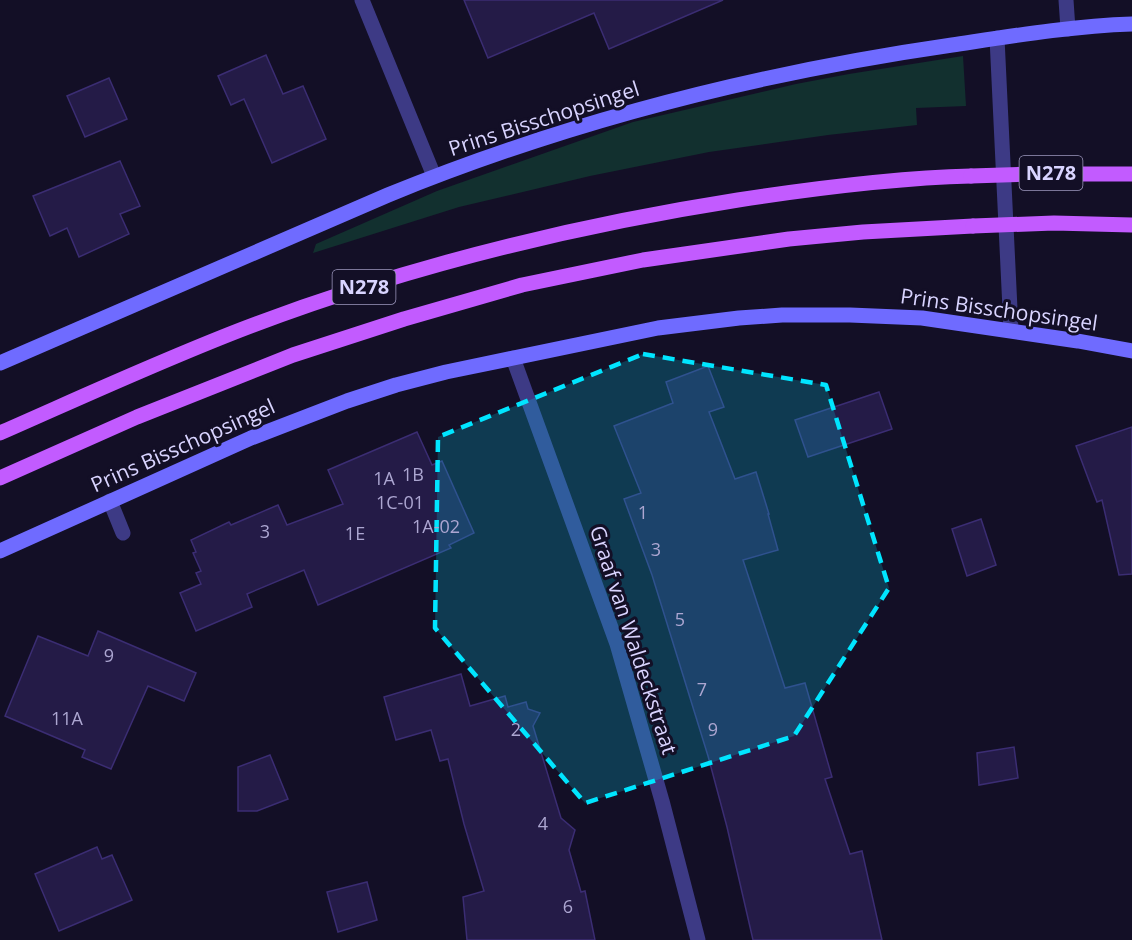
<svg xmlns="http://www.w3.org/2000/svg" width="1132" height="940" viewBox="0 0 1132 940" font-family="'Open Sans',sans-serif">
<rect width="100%" height="100%" fill="#130f26"/>
<!-- green -->
<path fill="#12302f" d="M963 56 966 106 916 108 917 125 828 135 709 152 590 176 459 207 313 253 316 244 437 191 633 122 796 84 849 74Z"/>
<!-- building -->
<g fill="#241b47" stroke="#3b2d73" stroke-width="1.5">
<path d="M464 0H723L609 49 594 13 488 58Z"/>
<path d="M266 55 283 94 303 86 326 139 272 163 244 99 231 105 218 76Z"/>
<path d="M109 78 127 119 85 137 67 96Z"/>
<path d="M120 161 140 206 120 214 129 234 79 257 67 228 50 236 33 196Z"/>
<path d="M708 366 724 407 709 412 735 479 756 472 769 514H768L778 550 743 560 785 688 805 683 832 777 825 779 850 854 862 851 882 940H753L727 827 708 756 652 575 624 499 641 493 614 426 673 403 666 382Z"/>
<path d="M879 392 892 429 808 457 795 420Z"/>
<path d="M1132 427V574L1119 575 1102 500 1097 502 1076 446Z"/>
<path d="M417 432 432 465 442 461 474 533 449 545 451 548 318 605 304 570 247 594 252 607 196 631 180 593 201 584 196 573 201 571 193 553 196 552 191 540 229 522 231 525 278 505 287 525 343 504 328 470Z"/>
<path d="M981 519 996 565 967 576 952 529Z"/>
<path d="M98 631 196 673 184 701 148 686 111 769 82 757 85 750 5 716 38 636 88 656Z"/>
<path d="M461 674 470 706 505 696 508 707 526 702 528 709 540 713 533 726 561 818 575 830 569 850 581 892 585 891 595 940H467L463 897 484 891 464 824 448 759 440 761 431 730 396 740 384 697Z"/>
<path d="M1014 747 1018 778 979 785 977 753Z"/>
<path d="M270 755 288 799 257 811H238V767Z"/>
<path d="M97 847 102 859 112 855 132 900 59 931 35 874Z"/>
<path d="M367 882 377 920 338 932 327 892Z"/>
</g>
<g fill="none" stroke-linecap="round" stroke-linejoin="round">
<!-- service -->
<path stroke="#3d3a85" stroke-width="15" d="M110 501 123 533"/>
<!-- minor -->
<g stroke="#3d3a85" stroke-width="15">
<path d="M362 0 434 176"/>
<path d="M997 38 1011 330"/>
<path d="M513 358 617 644 662 801 698 940"/>
</g>
<!-- tertiary -->
<path stroke="#3d3a85" stroke-width="15" d="M1066 0 1068 29"/>
<!-- secondary -->
<g stroke="#6f6bff" stroke-width="15">
<path d="M0 363 388 195C569 121 758 73 952 45 1012 36 1072 26 1132 24"/>
<path d="M0 551 251 438 347 401 396 385 446 372 658 328 739 318 782 315H850L922 318 1078 341 1132 351"/>
</g>
<!-- primary -->
<g stroke="#c25bff" stroke-width="15">
<path d="M0 433C82 397 164 359 248 327 406 267 572 226 738 200 816 188 893 178 971 176"/>
<path d="M0 478 137 417 293 355 404 319 522 285 643 260 789 239 863 232 973 226"/>
</g>
<!-- primary-bridge -->
<g stroke="#c25bff" stroke-width="15">
<path d="M971 176 1032 174H1132"/>
<path d="M973 226 1054 223 1132 225"/>
</g>
</g>
<!-- marked area -->
<path fill="#00e5ff" fill-opacity="0.2" stroke="#00e5ff" stroke-width="4.5" stroke-dasharray="12 8" stroke-linejoin="round" d="M643 354 826 385 889 588 794 736 585 803 435 628 438 437Z"/>
<g text-anchor="middle" stroke-width="6" stroke-linejoin="round" paint-order="stroke">
<!-- number labels -->
<g font-size="18" fill="#aca6d1">
<text x="413" y="481">1B</text>
<text x="384" y="485">1A</text>
<text x="400" y="509">1C-01</text>
<text x="643" y="519">1</text>
<text x="436" y="533">1A-02</text>
<text x="265" y="538">3</text>
<text x="355" y="540">1E</text>
<text x="656" y="556">3</text>
<text x="680" y="626">5</text>
<text x="109" y="662">9</text>
<text x="702" y="696">7</text>
<text x="67" y="725">11A</text>
<text x="516" y="736">2</text>
<text x="713" y="736">9</text>
<text x="543" y="830">4</text>
<text x="568" y="913">6</text>
</g>
<!-- shield labels -->
<g fill="#130f26" stroke="#9e99be" stroke-width="1.5">
<rect x="1019.5" y="156" width="63" height="34" rx="4.5"/>
<rect x="332.5" y="270" width="63" height="34" rx="4.5"/>
</g>
<g font-size="20" font-weight="bold" fill="#d9d4ff">
<text x="1051" y="180">N278</text>
<text x="364" y="294">N278</text>
</g>
<!-- street labels -->
<g font-size="21" fill="#d9d4ff" stroke="#130f26">
<text transform="translate(544 119) rotate(-18)" y="7">Prins Bisschopsingel</text>
<text transform="translate(999 310) rotate(8)" y="7">Prins Bisschopsingel</text>
<text transform="translate(183 446) rotate(-24)" y="7">Prins Bisschopsingel</text>
<text transform="translate(633 640) rotate(72)" y="7">Graaf van Waldeckstraat</text>
</g>
</g>
</svg>
